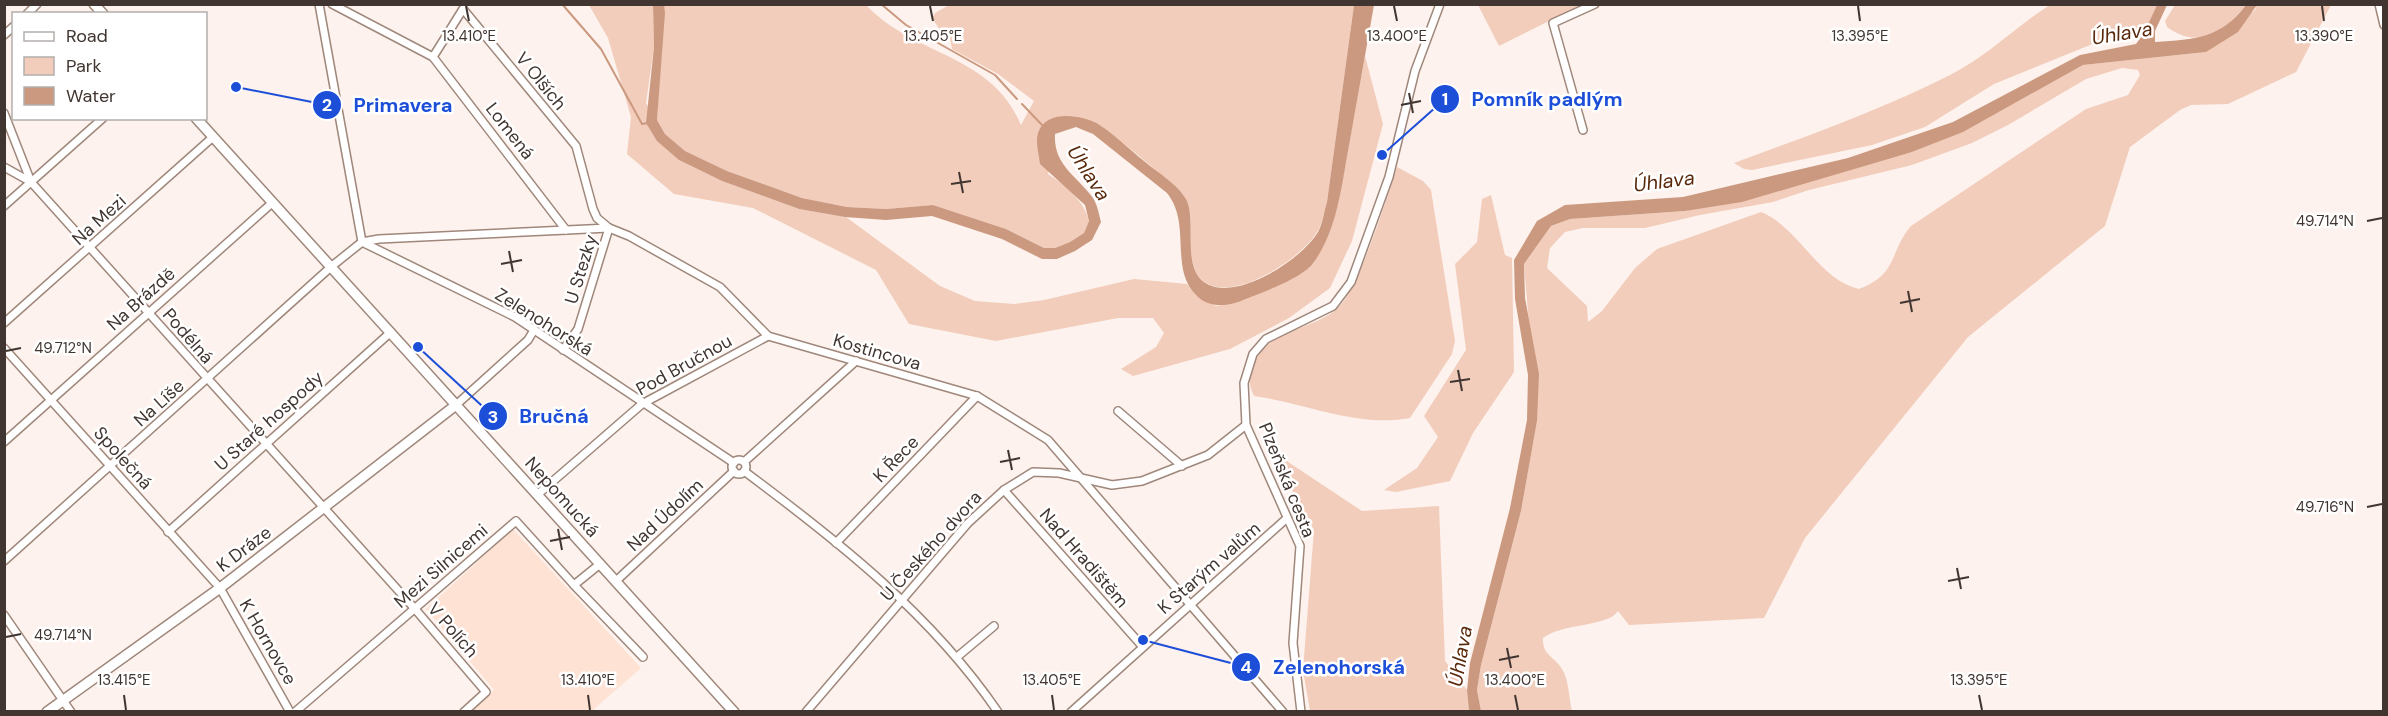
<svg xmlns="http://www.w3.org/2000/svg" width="2388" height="716" viewBox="0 0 2388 716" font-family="'DM Sans',sans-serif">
<rect width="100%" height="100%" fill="#fdf2ed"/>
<!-- built -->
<path fill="#fee2d4" d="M513 529 641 668 594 709 596 711H470L494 690 426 609Z"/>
<!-- green -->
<g fill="#f2cdbb" fill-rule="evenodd">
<path d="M951 4 1354 5 1327 202C1324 211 1323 223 1317 232 1302 258 1230 307 1201 279 1186 264 1193 233 1190 213 1189 210 1188 203 1186 200 1181 189 1107 128 1096 124 1083 120 1069 120 1055 118L1048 174C1067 187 1083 199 1089 221L1084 233 1070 242 1055 248H1044L1006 229 933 205 886 209 847 207 802 198 727 171 685 151 665 134 657 120 664 5H866C915 57 991 53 1021 125L1034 101 998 74 952 49 949 33 940 30 932 18 935 13Z"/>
<path d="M589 5H653L654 47 646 103 679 160 722 181 799 209 846 217 940 286 975 301 1014 304 1044 300 1134 279 1187 284 1196 295 1216 306 1244 300 1282 283 1313 264 1338 204 1365 56 1383 124 1352 241 1330 288 1289 318 1230 349 1133 376 1121 369 1156 347 1164 333 1153 318H1118L996 341 909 324 876 270 753 208 674 194 627 154 631 117 608 38Z"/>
<path d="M1478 5H1581L1499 46Z"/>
<path d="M2050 5H2157L2150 21 2144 28 2130 35 2095 43 1994 84 1925 127 1872 145 1752 170 1744 169 1734 163C1807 136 1881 110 1950 75 1987 57 2015 27 2050 5Z"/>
<path d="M2175 5H2246C2225 30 2199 51 2167 27L2165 21Z"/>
<path d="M2257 5H2331L2296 72 2228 104 2191 105 2180 110 2130 147 2105 226 1968 337 1805 538 1764 618 1629 625 1618 611C1608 627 1562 623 1543 638 1542 655 1554 656 1562 669 1569 679 1569 700 1572 711L1481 712 1477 690 1481 665 1521 511 1537 421 1524 264 1551 226 1570 219 1685 211 1912 152 1962 132 2083 65 2206 52 2255 10ZM2122 68 2138 70 2140 75 2128 95 2086 109 1911 226C1889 251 1899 274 1859 289 1817 279 1800 228 1761 212L1657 249 1635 268 1602 311 1588 322 1587 306 1547 268 1550 248 1565 232 1583 228H1645L1700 215 1773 202 1809 190 1912 165 1972 143 2008 125 2086 79Z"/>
<path d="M1397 167 1423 181 1431 190 1455 341 1452 354 1410 418C1358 428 1305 403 1254 396 1249 386 1249 382 1252 370 1263 328 1309 333 1338 308 1359 289 1387 197 1397 167Z"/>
<path d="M1491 195 1505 255 1512 258 1514 372 1473 433 1450 481 1396 492 1384 490 1417 468 1438 437 1424 416 1466 350 1455 264 1477 242 1482 199Z"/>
<path d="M1270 450 1362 511 1439 506 1445 661 1467 690 1469 711H1310L1303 670 1314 530Z"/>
</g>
<!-- water -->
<g fill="#cb997f">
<path d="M653 5H664L665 13 657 120 665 134 685 151 727 171 802 198 847 207 886 209 933 205 1006 229 1044 248H1055L1070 242 1084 233 1089 221 1085 205 1040 164C1039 154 1035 143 1038 133 1046 109 1081 115 1098 124 1114 134 1129 149 1144 161 1157 172 1179 185 1187 201 1197 225 1180 272 1209 285 1241 299 1302 259 1318 232 1323 223 1324 211 1327 202L1354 5H1374C1366 50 1358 95 1350 140 1342 180 1339 227 1314 262 1304 277 1268 290 1251 297 1233 305 1211 311 1196 295 1169 268 1192 224 1167 193L1093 134 1076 127 1055 134C1053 165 1077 176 1093 198 1097 204 1099 214 1101 222L1092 240 1075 251 1057 259H1042L1002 239 932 216 886 220 845 217 799 209 722 181 679 160 657 141 646 123 654 47Z"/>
<path d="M2157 5H2167L2155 31V42C2196 39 2220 39 2246 5H2257L2238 32 2206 52 2083 65 1963 132 1912 152 1742 202 1685 211 1570 219 1551 226 1524 264 1525 298 1539 374 1537 421 1521 511 1481 665 1477 690 1481 711H1469L1467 690 1470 663 1510 508 1527 420 1528 375 1515 299 1514 260 1537 221 1565 205 1683 197 1848 158 1953 122 2080 55 2136 44 2144 33Z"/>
</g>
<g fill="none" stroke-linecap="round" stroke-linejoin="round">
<!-- stream -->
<g stroke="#cb997f" stroke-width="2">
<path d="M562 4 601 49 642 124 648 123"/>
<path d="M881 4 906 25 995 75 1017 99"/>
<path d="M1022 104 1043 126"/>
</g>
<!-- minor casing -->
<g stroke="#9f877b" stroke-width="10">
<g id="minor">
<path d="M319 4 362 242 379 239 609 228 629 236 720 287 768 336 977 396 1048 440 1283 712"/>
<path d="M332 4 433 57 566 230"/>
<path d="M2379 4 2384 25"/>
<path d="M27 14 37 4"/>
<path d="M4 35 14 26"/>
<path d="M433 57 463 9 576 146 593 209 597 218 609 228"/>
<path d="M4 113 31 182"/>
<path d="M1583 130 1553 23 1595 4"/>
<path d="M4 167 31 182 415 609 486 692 464 712"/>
<path d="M4 206 103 118"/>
<path d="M4 323 213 137"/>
<path d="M4 348 220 588 290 712"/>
<path d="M563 350 578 329 609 228"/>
<path d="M456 405 528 340 534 330"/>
<path d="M1118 411 1182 466"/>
<path d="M4 442 272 203"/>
<circle cx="739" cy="467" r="7"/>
<path d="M744 462 856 361"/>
<path d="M744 471C838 541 931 614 998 712"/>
<path d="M1004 490 1142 646"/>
<path d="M537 495 642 404 768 336"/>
<path d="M168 532 391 332"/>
<path d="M836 543 977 396"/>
<path d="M4 561 332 266 362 242 515 317 734 463"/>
<path d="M616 581 734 471"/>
<path d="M574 585 643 657"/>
<path d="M4 615 71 712"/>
<path d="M957 657 994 626"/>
<path d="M295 712 516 521 574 585 600 564"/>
<path d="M806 712 968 523 1004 490 1033 472 1059 473 1112 485 1142 481 1208 455 1246 425"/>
<path d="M1071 712 1286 519"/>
<path d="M1301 712 1293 643 1300 546 1246 425 1244 383 1253 354 1266 339 1333 306 1351 282 1389 177 1415 71 1440 4"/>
</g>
</g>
<!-- tertiary casing -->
<g stroke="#9f877b" stroke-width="12">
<g id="tertiary">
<path d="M94 4 103 14"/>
<path d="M196 118 734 712"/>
<path d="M47 712 220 588 456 405"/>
</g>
</g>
<!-- minor -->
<use href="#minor" stroke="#fff" stroke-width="7"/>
<!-- tertiary -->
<use href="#tertiary" stroke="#fff" stroke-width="9"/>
</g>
<!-- ticks -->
<path fill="none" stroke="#403530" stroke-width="2" d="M466 6 469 21M930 6 933 21M1394 6 1397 21M1858 6 1860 21M2322 6 2324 21M1409 93 1413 113M1401 105 1421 101M959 172 963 193M951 184 971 181M2367 221 2382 218M509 251 513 272M501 264 522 260M1908 291 1912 312M1900 303 1920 299M6 351 21 348M1458 370 1462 391M1450 382 1470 379M1008 450 1012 470M1000 462 1020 458M2367 507 2382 504M558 529 562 550M550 541 570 537M1957 568 1961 589M1948 581 1969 577M6 637 21 634M1507 648 1511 668M1499 660 1519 656M124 695 126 710M588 695 590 710M1052 695 1054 710M1515 695 1518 710M1979 695 1982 710"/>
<g text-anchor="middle" stroke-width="5" stroke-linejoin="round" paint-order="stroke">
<!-- street labels -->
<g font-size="18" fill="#403530" stroke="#fff">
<text transform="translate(541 81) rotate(51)" y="6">V Olších</text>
<text transform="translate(510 131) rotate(52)" y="6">Lomená</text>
<text transform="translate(99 220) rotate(-42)" y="6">Na Mezi</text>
<text transform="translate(581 269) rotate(-73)" y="6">U Stezky</text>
<text transform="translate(141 299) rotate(-42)" y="6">Na Brázdě</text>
<text transform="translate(544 322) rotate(32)" y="6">Zelenohorská</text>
<text transform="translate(188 336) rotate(49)" y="6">Podélná</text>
<text transform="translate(877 352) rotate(16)" y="6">Kostincova</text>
<text transform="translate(684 365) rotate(-29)" y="6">Pod Bručnou</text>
<text transform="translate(159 403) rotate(-42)" y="6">Na Líše</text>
<text transform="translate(269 421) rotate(-42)" y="6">U Staré hospody</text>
<text transform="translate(123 458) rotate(48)" y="6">Společná</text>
<text transform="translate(896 459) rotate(-46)" y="6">K Řece</text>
<text transform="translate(1287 480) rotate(68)" y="6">Plzeňská cesta</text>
<text transform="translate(562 497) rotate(48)" y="6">Nepomucká</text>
<text transform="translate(665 515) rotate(-43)" y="6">Nad Údolím</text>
<text transform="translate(931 546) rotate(-48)" y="6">U Českého dvora</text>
<text transform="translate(244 549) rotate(-37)" y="6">K Dráze</text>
<text transform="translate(1084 558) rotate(49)" y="6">Nad Hradištěm</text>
<text transform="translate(441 566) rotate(-41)" y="6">Mezi Silnicemi</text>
<text transform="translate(1209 568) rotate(-41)" y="6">K Starým valům</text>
<text transform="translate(453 630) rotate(49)" y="6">V Polích</text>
<text transform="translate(268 642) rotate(60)" y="6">K Hornovce</text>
</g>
<!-- water labels -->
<g font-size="20" font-style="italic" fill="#59290c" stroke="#fff">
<text transform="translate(2122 33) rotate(-9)" y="7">Úhlava</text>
<text transform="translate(1089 173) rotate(57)" y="7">Úhlava</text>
<text transform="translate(1664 181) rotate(-7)" y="7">Úhlava</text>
<text transform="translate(1460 656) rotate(-80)" y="7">Úhlava</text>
</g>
</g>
<g font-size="15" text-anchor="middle" fill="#403530" stroke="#fff" stroke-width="5" stroke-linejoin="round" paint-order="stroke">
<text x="469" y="41">13.410°E</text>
<text x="933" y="41">13.405°E</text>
<text x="1397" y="41">13.400°E</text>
<text x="1860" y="41">13.395°E</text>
<text x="2324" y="41">13.390°E</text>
<text x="2325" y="226">49.714°N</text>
<text x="63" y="353">49.712°N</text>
<text x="2325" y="512">49.716°N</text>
<text x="63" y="640">49.714°N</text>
<text x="124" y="685">13.415°E</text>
<text x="588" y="685">13.410°E</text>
<text x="1052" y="685">13.405°E</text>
<text x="1515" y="685">13.400°E</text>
<text x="1979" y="685">13.395°E</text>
</g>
<!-- callouts -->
<path fill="none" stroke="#1d4ed8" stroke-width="2" d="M1382 155L1445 99M236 87L327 105M418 347L493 416M1143 640L1246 667"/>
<g fill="#1d4ed8" stroke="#fff" stroke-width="2">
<circle cx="1382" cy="155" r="6"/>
<circle cx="236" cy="87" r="6"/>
<circle cx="418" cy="347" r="6"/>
<circle cx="1143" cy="640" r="6"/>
<circle cx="1445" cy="99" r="15"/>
<circle cx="327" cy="105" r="15"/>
<circle cx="493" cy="416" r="15"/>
<circle cx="1246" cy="667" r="15"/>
</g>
<g font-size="18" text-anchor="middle" font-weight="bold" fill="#fff">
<text x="1445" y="105">1</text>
<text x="327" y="111">2</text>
<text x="493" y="423">3</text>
<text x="1246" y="673">4</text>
</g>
<g font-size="20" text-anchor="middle" font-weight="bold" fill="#1d4ed8" stroke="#fff" stroke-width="5" stroke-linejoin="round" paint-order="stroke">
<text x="1547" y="106">Pomník padlým</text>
<text x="403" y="112">Primavera</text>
<text x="554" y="423">Bručná</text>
<text x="1339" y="674">Zelenohorská</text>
</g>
<!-- border -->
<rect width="2388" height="716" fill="none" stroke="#403530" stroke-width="12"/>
<!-- legend -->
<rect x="12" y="12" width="195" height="108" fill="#ffffff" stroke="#b3aeac" stroke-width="1.5"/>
<rect x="24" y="32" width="30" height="9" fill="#ffffff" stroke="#b3aeac" stroke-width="1.5"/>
<text x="66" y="42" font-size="18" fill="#403530">Road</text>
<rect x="24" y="57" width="30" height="18" fill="#f2cdbb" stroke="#b3aeac" stroke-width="1.5"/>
<text x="66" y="72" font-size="18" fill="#403530">Park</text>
<rect x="24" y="87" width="30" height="18" fill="#cb997f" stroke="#b3aeac" stroke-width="1.5"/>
<text x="66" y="102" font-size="18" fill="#403530">Water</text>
</svg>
